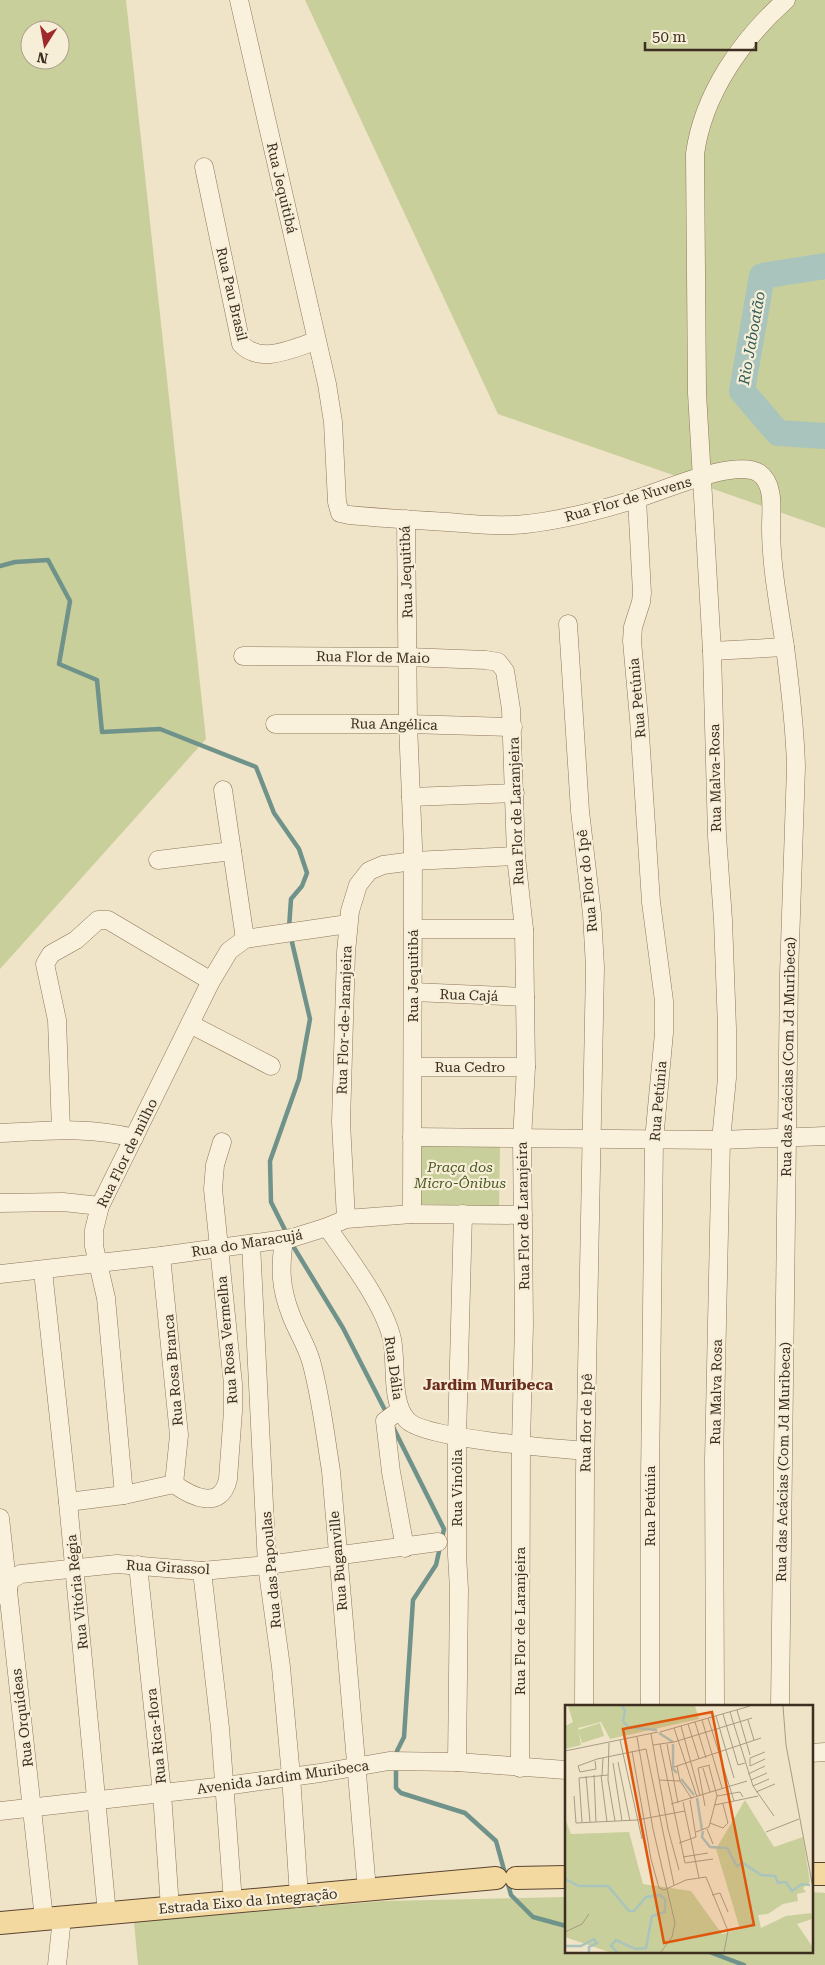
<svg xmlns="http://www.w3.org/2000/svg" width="825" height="1965" viewBox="0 0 825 1965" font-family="'Roboto Serif',serif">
<rect width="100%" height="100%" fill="#f0e4c8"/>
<!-- green -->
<g fill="#c9cf9b" fill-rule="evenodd">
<path d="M0 0H126L206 739 0 969ZM30 30H60V60H30Z"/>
<path d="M305 0H825V528L498 414Z"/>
<path d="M420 1144 500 1145 499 1207 421 1204Z"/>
<path d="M811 1892 825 1893V1965H138L134 1922 383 1901 566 1897V1951H811Z"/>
</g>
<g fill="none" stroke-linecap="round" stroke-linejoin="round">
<!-- stream -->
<g stroke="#6f938a" stroke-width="4.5">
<path d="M0 566 15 562 48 560 70 601 59 664 97 680 102 732 160 729 256 767 274 813 299 849 307 873 302 886 291 899 289 928"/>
<path d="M287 1234 271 1202 270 1161 299 1079 310 1019 291 938"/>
<path d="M290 1241 343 1328 388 1416"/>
<path d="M392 1425 444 1529 436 1565 413 1600 404 1737 397 1751"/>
<path d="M396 1769V1788L401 1793 465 1813 496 1841 511 1895 533 1917 566 1926"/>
<path d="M707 1951 744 1965"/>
</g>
<!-- river -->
<path stroke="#a9c4bc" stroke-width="26" d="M825 266 762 276 742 391 778 433 825 436"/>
<!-- minor casing -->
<g stroke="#8d765c" stroke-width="19">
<g id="minor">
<path d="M239 0 327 384 333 422 337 502 340 513 349 515C381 518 414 520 447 522 473 524 499 527 526 524 563 520 601 510 636 499 663 491 735 458 759 473 775 484 771 510 771 527 771 567 779 606 785 647 790 686 795 727 796 767L789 974 780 1706"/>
<path d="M204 167 241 344C261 365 293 348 316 341"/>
<path d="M637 499 642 593 641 602 633 627 632 641 639 719 651 902 664 1001V1033L654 1140 650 1481V1706"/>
<path d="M406 519 408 724 413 846 412 1214"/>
<path d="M568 624 580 811 592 914 595 967 585 1472 584 1706"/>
<path d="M712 651 785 647"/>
<path d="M243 656 408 657 486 660 498 662 505 671 511 709 516 856 524 929 526 1067 522 1139 524 1324 521 1445 520 1768"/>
<path d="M275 724H408L513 727"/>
<path d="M223 790 245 939"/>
<path d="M411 797 515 793"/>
<path d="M158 860 232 851"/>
<path d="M413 929H524"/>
<path d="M413 992 525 997"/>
<path d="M190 1024 271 1066"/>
<path d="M413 1067H526"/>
<path d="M61 1130 57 1020 45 964 51 954 76 940 98 920H108L211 981"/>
<path d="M0 1133C45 1131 89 1126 134 1138"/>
<path d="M412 1137 721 1140 825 1136"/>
<path d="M0 1203 63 1202 100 1206"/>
<path d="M346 1219 341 1122 346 952 350 911 358 885 369 871 383 865 413 861 516 856"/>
<path d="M327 1227C348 1257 384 1304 392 1339 397 1362 390 1402 407 1420 424 1439 555 1448 585 1451"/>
<path d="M284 1239C280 1268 280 1287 291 1315 297 1331 306 1344 311 1361 321 1397 325 1434 331 1471L367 1890"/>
<path d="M251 1244 267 1565 281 1667 291 1776 299 1896"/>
<path d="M161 1256 179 1435 174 1484"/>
<path d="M43 1271 68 1502 107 1914"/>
<path d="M0 1274 161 1256 292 1238 327 1227 346 1219 412 1214 523 1215"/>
<path d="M400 1410 385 1421 391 1472 405 1548"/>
<path d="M174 1484C192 1497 221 1511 228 1479L233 1411V1384L213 1189 215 1165 222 1142"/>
<path d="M124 1495 106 1298 94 1246V1230L100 1206 211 981 229 951 245 939 348 924"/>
<path d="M68 1502 124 1495 174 1484"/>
<path d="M0 1518 44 1919"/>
<path d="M138 1565 162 1793 170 1908"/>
<path d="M202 1571 220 1728 233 1902"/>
<path d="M0 1595 7 1593 10 1580 21 1574 117 1564 202 1571 267 1565 438 1542"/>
<path d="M715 1706 714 1460 721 1140 727 1078V1028L723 920 717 836 712 651 697 393 695 154C703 94 742 39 786 0"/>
<path d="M811 1753 825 1752"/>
<path d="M457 1762 459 1589 457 1555V1437L463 1214"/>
<path d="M0 1811 225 1786 320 1773 389 1761 457 1762 566 1770"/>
<path d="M57 1965 62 1918"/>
</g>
</g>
<!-- major casing -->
<g stroke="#5b4430" stroke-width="24">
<g id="major">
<path d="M811 1874H825"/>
<path d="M516 1878 566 1877"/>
<path d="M0 1923 496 1878"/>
</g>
</g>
<!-- minor -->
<use href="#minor" stroke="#faf1dc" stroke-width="18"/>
<!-- major -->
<use href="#major" stroke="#f3d9a0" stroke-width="22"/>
</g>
<g text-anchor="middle" stroke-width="4.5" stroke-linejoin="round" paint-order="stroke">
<!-- street labels -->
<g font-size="14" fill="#3d2e20" stroke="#f7eed8">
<text transform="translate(282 188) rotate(77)" y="5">Rua Jequitibá</text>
<text transform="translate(232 294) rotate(77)" y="5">Rua Pau Brasil</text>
<text transform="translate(628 499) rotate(-16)" y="5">Rua Flor de Nuvens</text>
<text transform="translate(406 572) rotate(-92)" y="5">Rua Jequitibá</text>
<text transform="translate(373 657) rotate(1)" y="5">Rua Flor de Maio</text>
<text transform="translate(637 698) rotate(-95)" y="5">Rua Petúnia</text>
<text transform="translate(394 724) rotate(1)" y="5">Rua Angélica</text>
<text transform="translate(715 778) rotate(-91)" y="5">Rua Malva-Rosa</text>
<text transform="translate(516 811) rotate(-92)" y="5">Rua Flor de Laranjeira</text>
<text transform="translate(587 881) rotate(-96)" y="5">Rua Flor do Ipê</text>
<text transform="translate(413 976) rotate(-90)" y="5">Rua Jequitibá</text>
<text transform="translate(469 995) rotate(2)" y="5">Rua Cajá</text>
<text transform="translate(344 1020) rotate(-88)" y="5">Rua Flor-de-laranjeira</text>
<text transform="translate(788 1057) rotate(-89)" y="5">Rua das Acácias (Com Jd Muribeca)</text>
<text x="470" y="1072">Rua Cedro</text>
<text transform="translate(658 1101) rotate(-85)" y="5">Rua Petúnia</text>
<text transform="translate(127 1153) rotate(-64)" y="5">Rua Flor de milho</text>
<text transform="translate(523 1216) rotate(-91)" y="5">Rua Flor de Laranjeira</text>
<text transform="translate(247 1243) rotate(-9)" y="5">Rua do Maracujá</text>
<text transform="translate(227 1340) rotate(-95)" y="5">Rua Rosa Vermelha</text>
<text transform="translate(394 1368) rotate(82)" y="5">Rua Dália</text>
<text transform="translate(173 1370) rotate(-95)" y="5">Rua Rosa Branca</text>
<text transform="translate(716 1392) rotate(-89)" y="5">Rua Malva Rosa</text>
<text transform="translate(586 1423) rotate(-89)" y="5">Rua flor de Ipê</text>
<text transform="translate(783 1462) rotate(-89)" y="5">Rua das Acácias (Com Jd Muribeca)</text>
<text transform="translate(457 1488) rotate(-90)" y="5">Rua Vinólia</text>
<text transform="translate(650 1506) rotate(-90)" y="5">Rua Petúnia</text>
<text transform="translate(338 1561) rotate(-95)" y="5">Rua Buganville</text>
<text transform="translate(168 1567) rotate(3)" y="5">Rua Girassol</text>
<text transform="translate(271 1570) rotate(-95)" y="5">Rua das Papoulas</text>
<text transform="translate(77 1592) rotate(-96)" y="5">Rua Vitória Régia</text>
<text transform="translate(520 1621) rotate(-90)" y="5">Rua Flor de Laranjeira</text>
<text transform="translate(22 1718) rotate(-97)" y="5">Rua Orquídeas</text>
<text transform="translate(156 1736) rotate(-96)" y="5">Rua Rica-flora</text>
<text transform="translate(283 1777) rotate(-8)" y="5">Avenida Jardim Muribeca</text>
<text transform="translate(248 1901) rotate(-5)" y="5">Estrada Eixo da Integração</text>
</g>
<!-- park labels -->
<g font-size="14" font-style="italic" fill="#4d5a26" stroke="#f7eed8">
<text x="460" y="1172">Praça dos<tspan x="460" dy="16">Micro-Ônibus</tspan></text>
</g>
<!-- water labels -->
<g font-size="15" font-style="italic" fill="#2f5d5a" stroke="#f7eed8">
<text transform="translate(752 338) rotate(-80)" y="5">Rio Jaboatão</text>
</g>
<!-- neighbourhood labels -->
<g font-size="15" font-weight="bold" fill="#6b2e1e" stroke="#f7eed8">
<text x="488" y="1390">Jardim Muribeca</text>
</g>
</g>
<!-- overview -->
<g transform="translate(565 1705)">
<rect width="248" height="248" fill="#f0e4c8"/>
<path d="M3 1H130L134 14 45 34 36 17 13 23 16 40 0 44V21L8 17ZM35 18 39 31 17 38 13 25ZM180 95 209 142 238 132 245 177 238 183 241 187 232 189 233 196 218 199 203 209 193 210 196 223 221 211 246 208 247 214 232 219 247 241V247H44L0 232V113L6 129 64 127 78 179 126 186 157 229 175 224 151 144Z" fill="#c9cf9b"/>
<path fill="none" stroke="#a9c4bc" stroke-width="2.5" d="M57 1 60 6 58 16 63 22 92 25M94 28 108 37M108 39V64L112 68M116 74 129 90M132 93 137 125M138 126 137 132 145 142 162 143 172 161 178 158 196 170 210 171 213 178 221 177 227 186 237 179 245 180M0 174 14 181H43L64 206H69L81 192 95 190 100 194V207L87 211 81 243 70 244 51 235 46 241 52 247M0 241H16L29 234 32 238 24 242V247"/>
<path fill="none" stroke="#a89b85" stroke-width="1" d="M218 1 221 40 248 183M172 5 185 50M165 7 188 81 209 111M158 9 173 60 180 58M151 11 169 73M143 13 169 96M137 15 157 83M183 15 189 35M130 17 141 53M123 19 134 54M116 21 135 91M109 23 132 92M95 27 185 1M86 29 103 124 114 165M72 32 88 124 110 218 107 232 96 247M55 35 77 134M44 38 43 75 50 116M95 39 120 158 148 154M102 39 113 98M88 40 109 37 187 13M0 46 93 27M67 46 86 154 94 183 99 185 121 175 141 172 163 226 159 247M30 56 31 64 15 67 13 61 32 54 81 44 109 180M53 57 65 116M48 58 57 116M112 61 115 76M185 61V53L200 47M185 61 200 54M109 62 196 33M138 63 145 87M183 69 200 61M29 70 31 117M36 70 42 117M37 70 38 53M21 71 25 117M94 75 115 76M186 75 202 68M115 76 127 94M188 81 204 74M191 87 210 79M9 91 11 118 72 115 120 106M152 91 175 87 178 92M118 97 134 173M106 99 182 76M150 100 193 91M140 101 133 63 145 60M17 117 14 73 43 70M145 118 158 123 163 118 158 99M142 124 148 139M131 127 144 122 152 91 144 61M201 127 234 114M114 138 131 132 125 95M118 152 143 148M147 190 155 188 163 207M0 227 17 219 24 209"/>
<path fill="#df570d" fill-opacity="0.15" stroke="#df570d" stroke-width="2.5" d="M147 7 189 220 99 238 58 24Z"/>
<rect width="248" height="248" fill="none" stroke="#3d2e20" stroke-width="2.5"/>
</g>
<!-- north arrow -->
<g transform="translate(45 45) rotate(191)"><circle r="24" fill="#f7eed8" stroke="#ada18e"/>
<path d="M0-4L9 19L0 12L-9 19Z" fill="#9e2a2b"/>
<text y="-8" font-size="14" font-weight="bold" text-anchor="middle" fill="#3d2e20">N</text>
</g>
<!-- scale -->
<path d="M645 42v8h111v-8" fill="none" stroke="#3d2e20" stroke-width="2.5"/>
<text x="652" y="42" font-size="15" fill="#3d2e20" stroke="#f7eed8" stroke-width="4" paint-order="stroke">50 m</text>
</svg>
